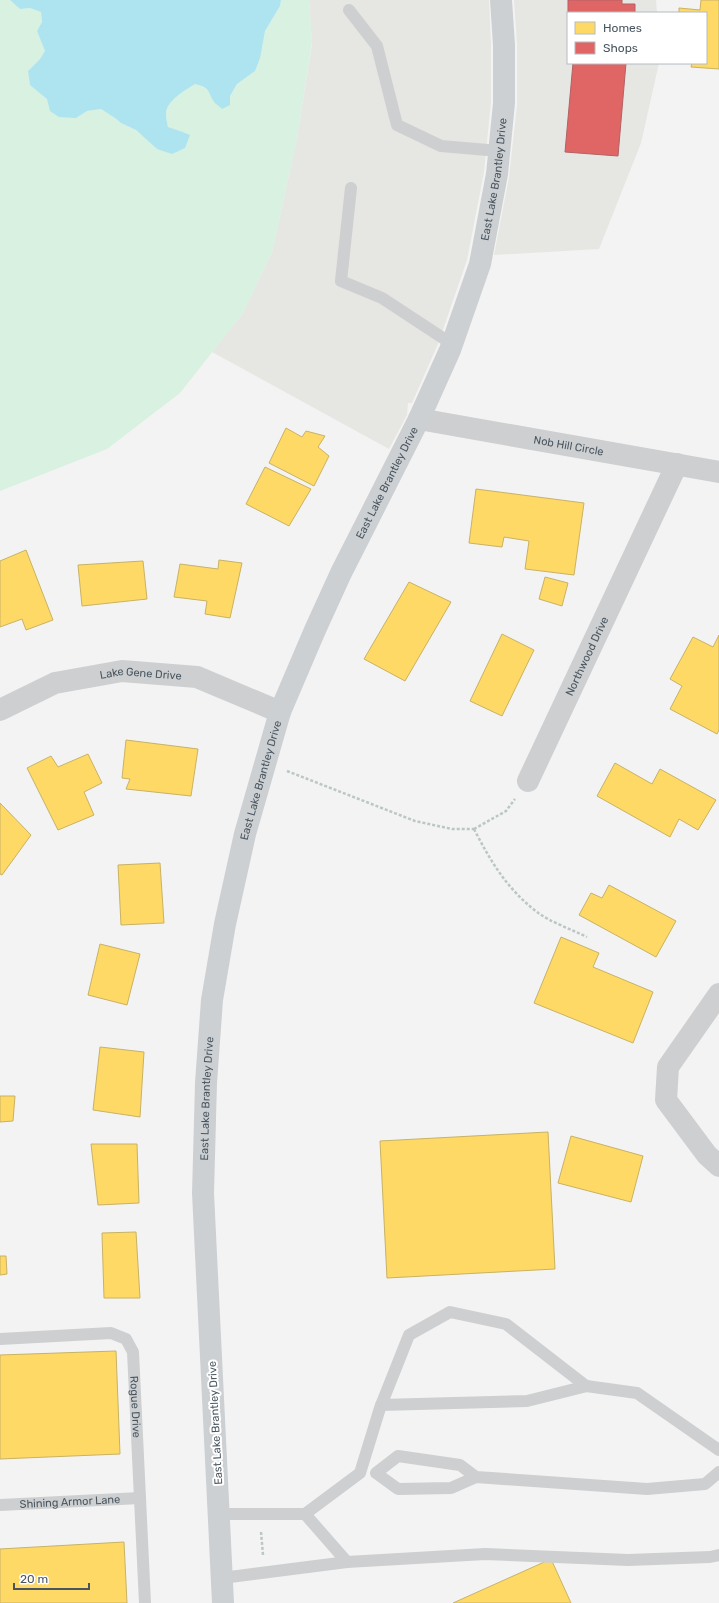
<svg xmlns="http://www.w3.org/2000/svg" width="719" height="1603" viewBox="0 0 719 1603" font-family="Rubik,sans-serif">
<rect width="100%" height="100%" fill="#f3f3f3"/>
<!-- commercial -->
<g fill="#e6e6e2">
<path d="M309 0H489L491 45V102L484 172 467 260 438 344 412 403H408L407 415 389 449 212 352 243 313 272 252 297 138 312 44Z"/>
<path d="M514 0H656L657 13H568V63H659L641 143 599 249 494 255 509 177 517 105V44Z"/>
</g>
<!-- green -->
<path fill="#d8f1e1" d="M0 0H10L20 9 30 8 41 11 42 22 37 31 45 51 40 59 28 71 30 85 76 118 87 111 101 109 115 118 121 123 136 130 157 149 180 131 168 127C167 123 166 118 166 114 166 101 184 90 195 84 206 87 210 91 214 102L230 96 237 84 255 71 265 31 280 6 281 0H309L312 42 297 138 272 252 243 313 180 393 107 449 0 491Z"/>
<!-- water -->
<path fill="#ade4ef" d="M10 0H281L280 6 265 31 260 58 255 71 237 84 230 96V105L222 109C220 107 216 104 214 102 207 90 210 88 195 84 185 90 166 101 166 114 166 118 167 123 168 127L180 131 190 135 185 148 172 154 157 149 136 130 121 123 115 118 101 109 87 111 76 118 59 117 50 111 47 99 30 85 28 71 40 59 45 51 37 31 42 22 41 12 30 8 20 9Z"/>
<!-- homes -->
<g fill="#ffd966" stroke="#c8b264">
<path d="M701 0H719V69L691 67 692 63H706V13H679V8L700 10Z"/>
<path d="M286 428 302 437 306 431 325 436 318 447 329 456 314 486 269 463Z"/>
<path d="M265 467 311 489 289 526 246 504Z"/>
<path d="M476 489 584 503 574 575 525 569 529 541 504 537 502 547 469 543Z"/>
<path d="M26 550 53 620 26 630 22 619 0 627V561Z"/>
<path d="M219 560 242 563 230 618 205 614 207 601 174 597 180 564 218 569Z"/>
<path d="M143 561 147 599 82 606 78 565Z"/>
<path d="M545 577 568 583 562 606 539 599Z"/>
<path d="M409 582 451 602 405 681 364 659Z"/>
<path d="M502 634 534 650 502 716 470 701Z"/>
<path d="M719 635V730L717 734 670 709 682 686 670 679 693 637 713 647Z"/>
<path d="M126 740 198 749 191 796 126 789 130 779 122 778Z"/>
<path d="M88 754 102 783 84 792 94 815 58 830 27 768 51 756 58 767Z"/>
<path d="M615 763 652 784 660 769 716 800 698 830 679 819 670 837 597 796Z"/>
<path d="M0 803 31 835 2 875 0 874Z"/>
<path d="M160 863 164 923 121 925 118 865Z"/>
<path d="M609 885 676 921 656 957 579 915 591 893 602 898Z"/>
<path d="M561 937 599 953 593 967 653 992 633 1043 534 1003Z"/>
<path d="M100 944 140 954 127 1005 88 995Z"/>
<path d="M100 1047 144 1052 140 1117 93 1110Z"/>
<path d="M0 1096H15L13 1121 0 1122Z"/>
<path d="M548 1132 555 1269 387 1278 380 1141Z"/>
<path d="M571 1136 643 1156 631 1202 558 1183Z"/>
<path d="M91 1144H137L139 1203 98 1205Z"/>
<path d="M136 1232 140 1298H104L102 1233Z"/>
<path d="M0 1256H6L7 1274 0 1275Z"/>
<path d="M116 1351 120 1454 0 1459V1355Z"/>
<path d="M124 1542 127 1603H0V1549Z"/>
<path d="M551 1559 571 1603H453Z"/>
</g>
<!-- shops -->
<g fill="#e06666" stroke="#b36164">
<path d="M568 0H622V4H635V13H568Z"/>
<path d="M573 63H626L618 156 565 152Z"/>
</g>
<g fill="none" stroke-linecap="round" stroke-linejoin="round">
<!-- path -->
<g stroke="#bbc7c3" stroke-width="2.5" stroke-dasharray="3 2" stroke-linecap="butt">
<path d="M287 771 415 821 452 829H474"/>
<path d="M474 829C491 862 507 889 537 912 548 921 573 930 587 937"/>
<path d="M474 829 506 811 515 799"/>
<path d="M261 1532 263 1555"/>
</g>
<!-- lane -->
<g stroke="#cdcfd1" stroke-width="12">
<path d="M349 10 377 46 397 125 441 146 499 151"/>
<path d="M351 188 341 281 382 298 452 344"/>
<path id="s1" d="M0 1339 111 1333 126 1339 133 1352 145 1603"/>
<path d="M381 1405 527 1401 587 1386"/>
<path d="M476 1477 460 1465 398 1456 376 1473 398 1489 451 1488 476 1477 647 1489 705 1484 719 1472"/>
<path id="s2" d="M0 1505 140 1498"/>
<path d="M219 1514H305L360 1473 380 1408 409 1335 450 1312 506 1324 586 1386 637 1393 719 1450"/>
<path d="M305 1514 347 1562"/>
<path d="M222 1578 347 1562 485 1554 628 1560 710 1557 719 1555"/>
</g>
<!-- street -->
<g stroke="#cdcfd1" stroke-width="22">
<path id="s3" d="M419 419 719 472"/>
<path id="s4" d="M0 710 55 683 122 671 197 677 280 712"/>
<path id="s5" d="M528 781 677 464"/>
<path d="M719 994 668 1067 666 1100 707 1155 719 1166"/>
</g>
<!-- secondary -->
<path stroke="#cdd0d3" stroke-width="22" id="s6" d="M223 1603 203 1193 206 1083 212 1000 225 924 245 834 280 712 315 630 341 573 419 419 450 350 480 264 497 174 504 103V45L501 0"/>
</g>
<g text-anchor="middle" stroke-width="4" stroke-linejoin="round" paint-order="stroke">
<!-- street labels -->
<g font-size="11" fill="#495660" stroke="#fff">
<text dy="4" stroke="none"><textPath href="#s6" startOffset="1477">East Lake Brantley Drive</textPath></text>
<text dy="4" stroke="none"><textPath href="#s3" startOffset="152">Nob Hill Circle</textPath></text>
<text dy="4" stroke="none"><textPath href="#s6" startOffset="1153">East Lake Brantley Drive</textPath></text>
<text dy="4" stroke="none"><textPath href="#s5" startOffset="138">Northwood Drive</textPath></text>
<text dy="4" stroke="none"><textPath href="#s4" startOffset="148">Lake Gene Drive</textPath></text>
<text dy="4" stroke="none"><textPath href="#s6" startOffset="829">East Lake Brantley Drive</textPath></text>
<text dy="4" stroke="none"><textPath href="#s6" startOffset="505">East Lake Brantley Drive</textPath></text>
<text dy="4" stroke="none"><textPath href="#s1" startOffset="197">Rogue Drive</textPath></text>
<text transform="translate(215 1423) rotate(-93)" y="4">East Lake Brantley Drive</text>
<text dy="4" stroke="none"><textPath href="#s2" startOffset="70">Shining Armor Lane</textPath></text>
</g>
</g>
<!-- legend -->
<rect x="567" y="12" width="140" height="52" fill="#ffffff" stroke="#b6bbbf"/>
<rect x="575" y="22" width="20" height="12" fill="#ffd966" stroke="#b6bbbf"/>
<text x="603" y="32" font-size="12" fill="#495660">Homes</text>
<rect x="575" y="42" width="20" height="12" fill="#e06666" stroke="#b6bbbf"/>
<text x="603" y="52" font-size="12" fill="#495660">Shops</text>
<!-- scale -->
<path d="M14 1583v6h75v-6" fill="none" stroke="#495660" stroke-width="2"/>
<text x="20" y="1583" font-size="12" fill="#495660" stroke="#ffffff" stroke-width="3" paint-order="stroke">20 m</text>
</svg>
